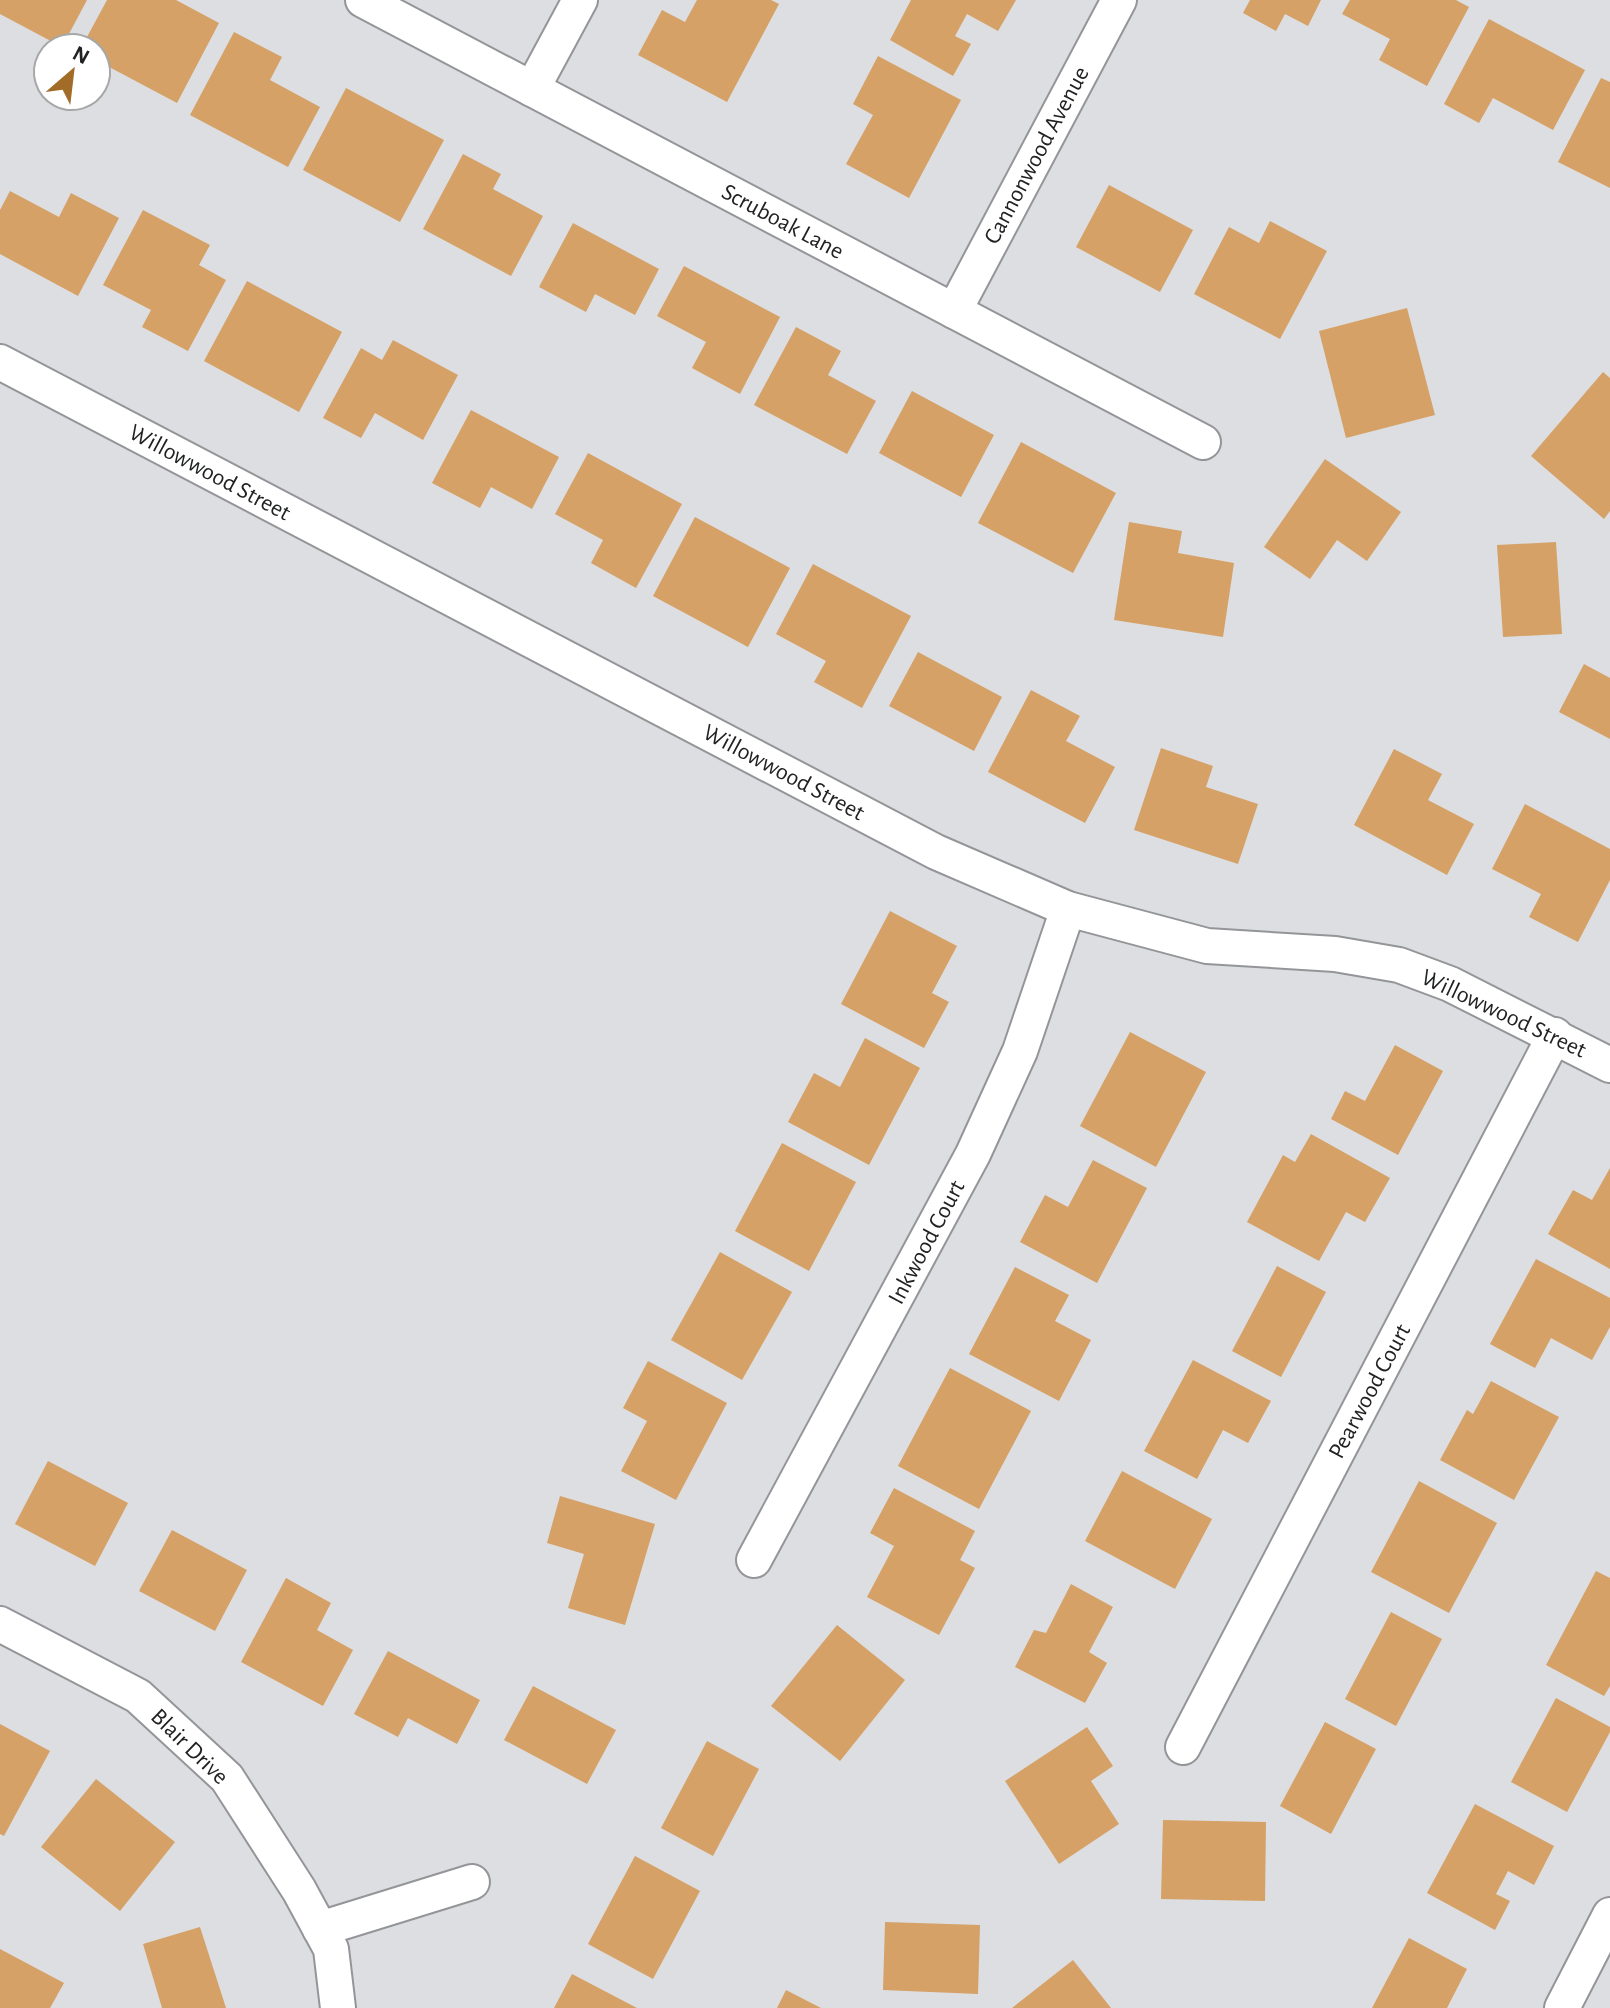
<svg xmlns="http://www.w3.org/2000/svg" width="1610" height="2008" viewBox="0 0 1610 2008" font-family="'Alegreya Sans',sans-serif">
<rect width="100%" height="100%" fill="#dddee1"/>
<!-- building -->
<g fill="#d5a166">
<path d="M0 0H87L62 47 0 14Z"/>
<path d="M107 0H176L219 23 177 103 96 60V48H81Z"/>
<path d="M697 0H771L779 4 727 102 638 55 662 10 685 22Z"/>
<path d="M911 0H1016L998 31 967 14 955 36 971 44 953 76 890 40Z"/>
<path d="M1250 0H1321L1308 26 1285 14 1276 31 1243 13Z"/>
<path d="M1350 0H1456L1469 7 1427 86 1379 60 1390 39 1342 14Z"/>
<path d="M1489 19 1585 70 1553 130 1493 98 1479 123 1444 104Z"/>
<path d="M234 32 282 57 270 80 320 107 288 167 190 115Z"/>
<path d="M878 56 961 100 909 198 846 164 873 115 853 104Z"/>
<path d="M1601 78 1610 82V188L1558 162Z"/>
<path d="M346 88 444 140 400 222 303 170Z"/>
<path d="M463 154 501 174 493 189 543 216 511 276 423 229Z"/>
<path d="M1109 185 1193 230 1160 292 1076 247Z"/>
<path d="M10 191 59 217 71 193 119 218 78 296 0 254V210Z"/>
<path d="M143 210 210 245 199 265 226 280 188 351 142 327 151 310 103 285Z"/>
<path d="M1270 221 1327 251 1280 339 1194 294 1229 227 1259 243Z"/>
<path d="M573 223 659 269 635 315 595 294 586 312 539 287Z"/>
<path d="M684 266 780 317 740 394 692 368 706 342 657 316Z"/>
<path d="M247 281 342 332 299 412 204 361Z"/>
<path d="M1407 308 1435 415 1346 438 1319 331Z"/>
<path d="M796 327 841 351 828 375 876 401 847 454 754 405Z"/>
<path d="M393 340 458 375 423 440 375 413 361 438 323 418 361 348 382 360Z"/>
<path d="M1603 372 1610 378V511L1604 519 1531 456Z"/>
<path d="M912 391 994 435 961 497 879 453Z"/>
<path d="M471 410 559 457 532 509 491 487 480 508 432 483Z"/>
<path d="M1021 442 1116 493 1073 573 978 523Z"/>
<path d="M588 453 682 504 636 588 591 563 603 540 555 514Z"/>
<path d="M1325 459 1401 512 1367 561 1337 540 1310 579 1264 547Z"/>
<path d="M695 517 790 568 748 647 653 596Z"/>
<path d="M1129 522 1182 531 1178 553 1234 563 1223 637 1114 620Z"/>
<path d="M1556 542 1562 634 1503 637 1497 545Z"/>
<path d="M813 564 911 616 862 708 814 682 826 661 776 634Z"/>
<path d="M918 652 1002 697 974 751 889 706Z"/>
<path d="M1584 664 1610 678V739L1559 712Z"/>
<path d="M1031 690 1080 716 1066 741 1115 767 1085 823 988 772Z"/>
<path d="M1161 748 1213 766 1206 787 1258 804 1238 864 1134 830Z"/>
<path d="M1394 749 1442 774 1428 800 1474 824 1447 875 1354 825Z"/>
<path d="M1525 804 1610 849V880L1578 942 1529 917 1541 894 1492 869Z"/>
<path d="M890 911 957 946 932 993 949 1002 924 1048 841 1004Z"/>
<path d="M1130 1032 1206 1072 1156 1167 1080 1126Z"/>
<path d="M865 1038 920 1068 869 1165 788 1122 814 1073 840 1087Z"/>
<path d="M1395 1045 1443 1071 1398 1155 1331 1119 1345 1091 1365 1101Z"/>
<path d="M1311 1134 1390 1178 1365 1222 1346 1212 1319 1261 1247 1222 1283 1155 1295 1162Z"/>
<path d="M782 1143 856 1182 809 1271 735 1231Z"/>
<path d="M1093 1160 1147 1188 1097 1283 1020 1242 1045 1195 1068 1207Z"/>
<path d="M1610 1168V1269L1548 1234 1573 1190 1592 1200Z"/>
<path d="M720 1252 792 1292 742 1380 671 1340Z"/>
<path d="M1536 1259 1610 1298V1327L1592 1360 1551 1338 1535 1368 1490 1344Z"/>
<path d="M1277 1266 1326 1292 1281 1377 1232 1351Z"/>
<path d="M1015 1267 1069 1295 1055 1321 1091 1340 1059 1401 969 1354Z"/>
<path d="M1193 1360 1271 1401 1248 1443 1223 1430 1197 1479 1144 1451Z"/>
<path d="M648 1361 727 1403 676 1500 621 1471 647 1421 623 1408Z"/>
<path d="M950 1368 1031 1411 979 1509 898 1466Z"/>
<path d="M1491 1381 1559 1417 1514 1500 1440 1460 1467 1410 1473 1414Z"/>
<path d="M48 1461 128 1503 95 1566 15 1524Z"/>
<path d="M1122 1471 1212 1519 1175 1589 1085 1541Z"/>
<path d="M1419 1481 1497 1523 1449 1613 1371 1572Z"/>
<path d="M894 1488 975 1531 960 1560 975 1568 939 1635 867 1597 894 1546 870 1533Z"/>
<path d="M560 1496 655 1524 625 1625 568 1608 584 1554 547 1543Z"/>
<path d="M172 1530 247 1570 215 1631 139 1591Z"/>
<path d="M1596 1571 1610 1578V1686L1604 1696 1546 1665Z"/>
<path d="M286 1578 331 1603 317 1630 353 1650 323 1706 241 1662Z"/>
<path d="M1071 1584 1113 1607 1089 1652 1107 1663 1085 1703 1015 1667 1034 1630 1046 1633Z"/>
<path d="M1391 1612 1442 1639 1396 1726 1345 1699Z"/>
<path d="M837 1625 905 1680 840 1761 771 1706Z"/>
<path d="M388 1651 480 1700 457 1744 408 1718 398 1737 354 1714Z"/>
<path d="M533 1686 616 1730 587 1784 504 1740Z"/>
<path d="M1556 1698 1610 1727V1732L1567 1812 1511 1782Z"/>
<path d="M1325 1722 1376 1749 1331 1834 1280 1806Z"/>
<path d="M0 1724 50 1751 4 1836 0 1834Z"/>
<path d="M1087 1727 1113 1766 1091 1781 1119 1824 1059 1864 1005 1781Z"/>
<path d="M707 1741 759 1769 713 1856 661 1828Z"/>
<path d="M96 1779 175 1842 120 1911 41 1847Z"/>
<path d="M1475 1804 1554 1846 1534 1885 1508 1871 1496 1894 1510 1901 1495 1930 1427 1893Z"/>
<path d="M1163 1820 1266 1822 1265 1901 1161 1899Z"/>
<path d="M635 1856 700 1891 653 1979 588 1944Z"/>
<path d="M885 1922 980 1925 978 1994 883 1990Z"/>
<path d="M200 1927 226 2008H162L143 1944Z"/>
<path d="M1409 1938 1467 1969 1447 2008H1372Z"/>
<path d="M0 1949 64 1983 50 2008H0Z"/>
<path d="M1073 1960 1111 2008H1012Z"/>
<path d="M572 1974 637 2008H554Z"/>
<path d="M786 1990 821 2008H777Z"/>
</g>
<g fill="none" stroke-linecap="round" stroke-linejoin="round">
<!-- minor casing -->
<g stroke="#949598" stroke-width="38">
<g id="minor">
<path d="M363 0 1203 442"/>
<path d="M532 89 580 0"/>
<path d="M954 311 1119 0"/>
<path d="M0 362 936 852 1068 909 1207 946 1335 954 1399 965 1450 984 1610 1065"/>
<path d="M754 1560 973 1154 1020 1051 1068 909"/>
<path d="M0 1624 138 1696 227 1778 299 1890 331 1949 338 2008"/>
<path d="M1183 1747 1555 1035"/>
<path d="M320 1929 472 1882"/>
<path d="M1562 2008 1610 1915"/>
</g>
</g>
<!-- minor -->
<use href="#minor" stroke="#fff" stroke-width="34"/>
</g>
<g text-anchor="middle" stroke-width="6" stroke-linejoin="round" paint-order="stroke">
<!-- street labels -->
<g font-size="24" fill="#212223" stroke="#fff">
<text transform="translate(1036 155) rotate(-62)" y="8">Cannonwood Avenue</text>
<text transform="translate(783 221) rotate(28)" y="8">Scruboak Lane</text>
<text transform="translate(210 472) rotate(28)" y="8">Willowwood Street</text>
<text transform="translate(784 772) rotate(28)" y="8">Willowwood Street</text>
<text transform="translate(1504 1013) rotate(25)" y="8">Willowwood Street</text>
<text transform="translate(926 1242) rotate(-62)" y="8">Inkwood Court</text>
<text transform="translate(1369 1391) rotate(-62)" y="8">Pearwood Court</text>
<text transform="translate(190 1746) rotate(44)" y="8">Blair Drive</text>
</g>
</g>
<!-- north arrow -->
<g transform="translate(72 72) rotate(28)"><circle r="38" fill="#ffffff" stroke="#a6a7a7" stroke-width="2"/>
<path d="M0-6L14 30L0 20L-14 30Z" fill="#a26b27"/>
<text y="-12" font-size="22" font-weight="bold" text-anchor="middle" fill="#212223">N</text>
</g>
</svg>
